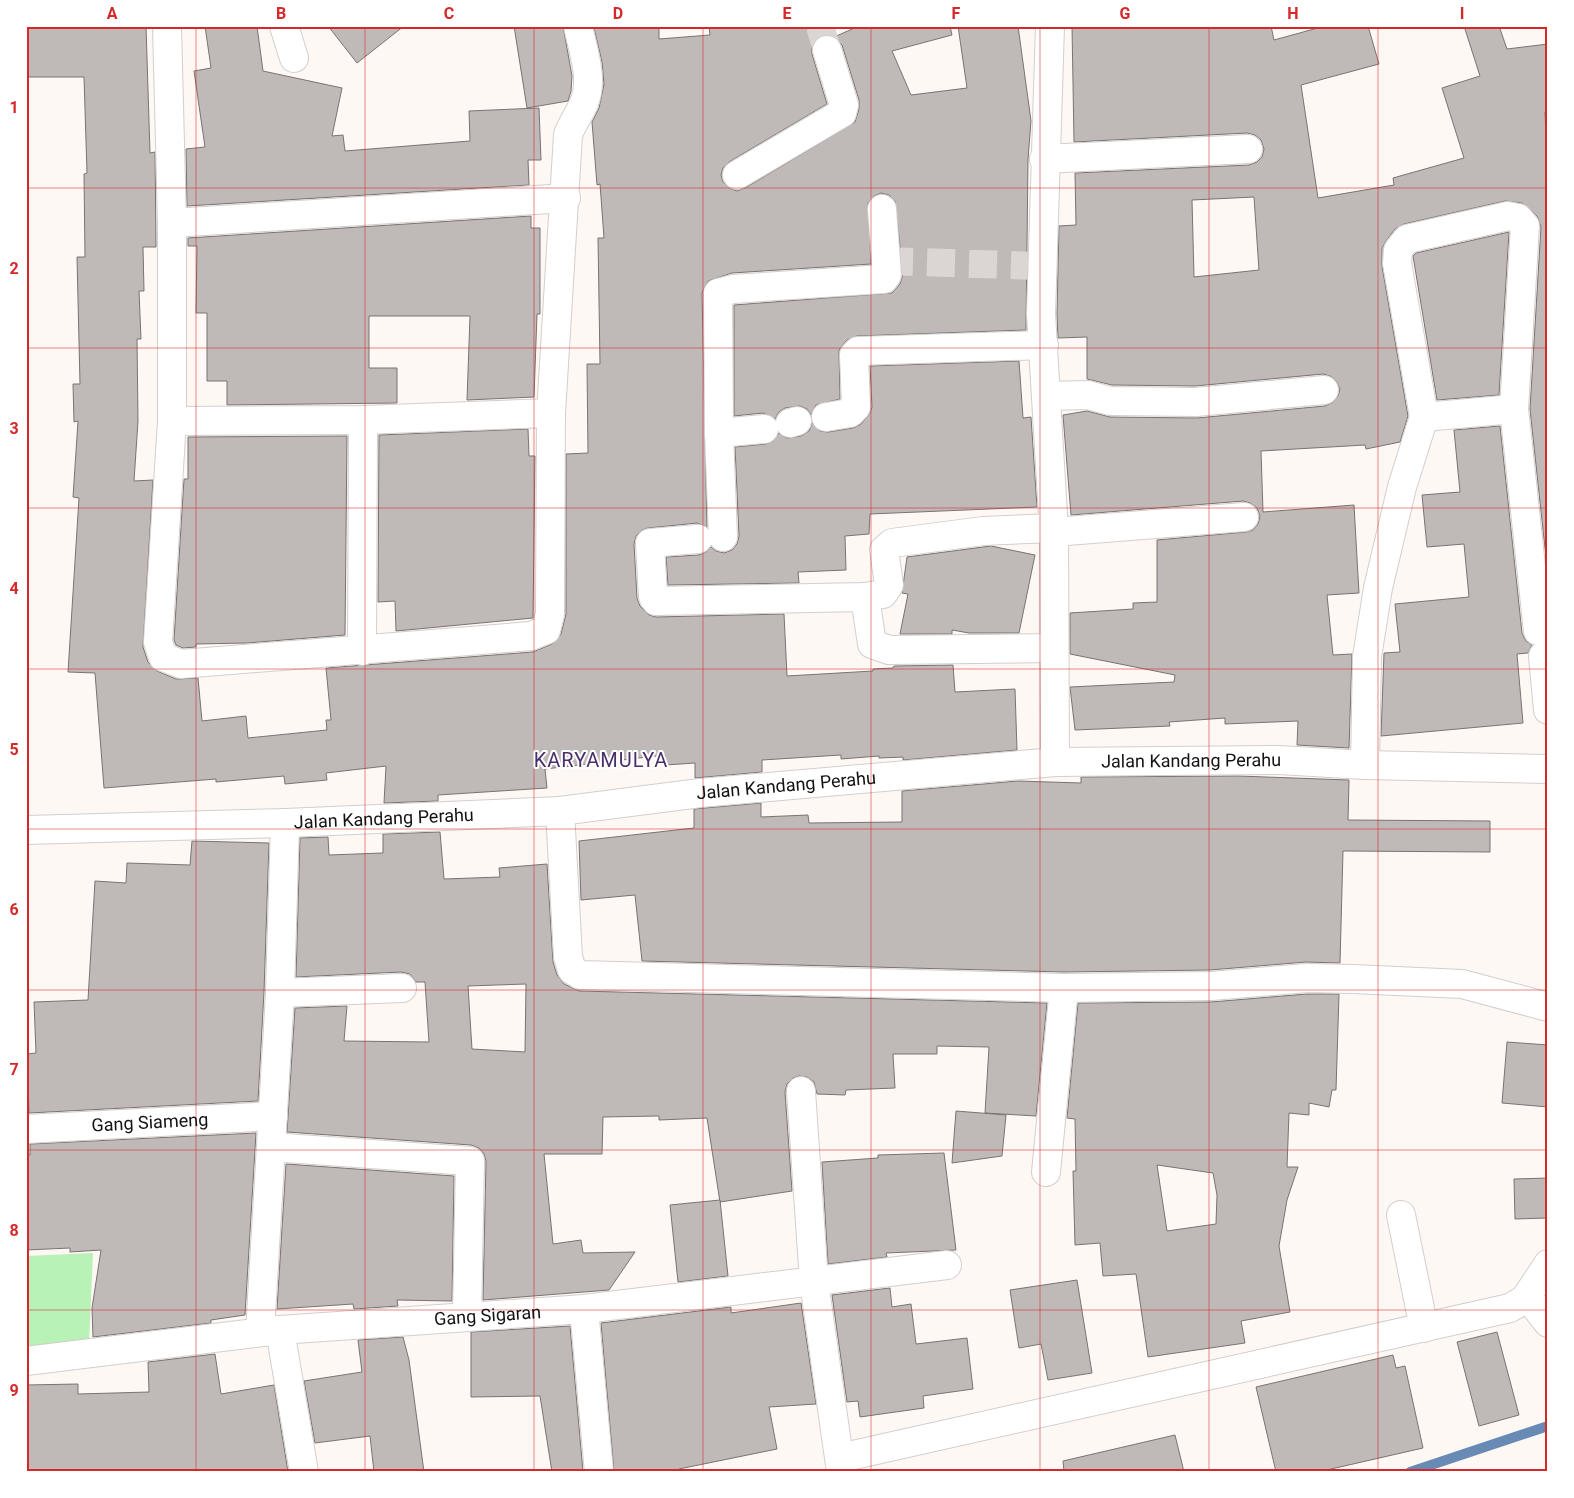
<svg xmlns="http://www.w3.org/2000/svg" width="1574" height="1498" viewBox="0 0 1574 1498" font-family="Roboto,sans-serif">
<rect width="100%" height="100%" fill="#fef8f5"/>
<!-- green -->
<path fill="#b8f2b6" d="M93 1253 89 1343 26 1349V1256Z"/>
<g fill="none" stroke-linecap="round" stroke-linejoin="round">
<!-- stream -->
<path stroke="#678bb4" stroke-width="10" d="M1410 1472 1548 1426"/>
</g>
<!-- building -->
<g fill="#bfb9b8" stroke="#797372" fill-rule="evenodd">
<path d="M26 26H146L150 153 155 152 156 247H143L144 291H139L141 339H137L138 421 134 481 153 480 143 647 148 662 157 671 176 679 198 678 202 721 246 716 248 738 327 730 326 720H331L326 668 533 652 552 644 561 634 566 614V454L588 453 587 364H600L598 238H604L600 184 597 185 592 122 599 108 604 84 602 62 594 28 659 26V39L710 35 709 26H822L824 35 815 40 812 46V54L827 104 729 162 723 168 721 175 723 182 729 188 737 191 745 188 855 122 859 109V100L842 45 834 37 859 26H950L952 35 892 51 911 95 967 88 958 26H1018L1031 121 1028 159 1026 330 857 336 847 340 839 350 840 399 816 405 811 415 807 409 800 406 785 408 779 412 775 419 763 413 734 416V305L892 293 900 284 903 274 895 201 889 195 881 193 874 196 868 203 871 264 732 273 708 281 702 293 707 527 697 523 648 528 642 530 636 536 634 544 637 598 640 606 649 615 656 617 784 614 787 676 873 671V669L893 668 894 666 953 665 955 692 1015 689 1017 750 903 760V757L879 758V756L841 759V755L762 760V772L695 778V763L666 765 665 755 545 769 547 788 438 795V801L384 803 386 766 326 773 327 780 285 784 284 776 216 782V779L104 788 95 673 68 672 79 498 73 497 78 421 74 422 73 384H80L77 257H85L84 174 87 173 84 77H26Z"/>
<path d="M205 26H257L263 71 342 88 332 136 343 135 345 151 470 141 469 111 539 108 541 160H528L529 185 187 206 186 149 205 147 194 71 211 68Z"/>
<path d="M328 26H404L357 63Z"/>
<path d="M514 26H563L572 76 571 91 568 101 527 108Z"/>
<path d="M1072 26H1271L1274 40 1325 26H1368L1379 64 1301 85 1318 198 1394 185 1393 178 1464 158 1442 88 1480 76 1464 26H1499L1507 49 1548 44V111L1545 112 1548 181V576L1530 409 1541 227 1537 216 1522 203 1505 201 1404 224 1395 229 1386 241 1382 249V266L1408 416 1400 442 1366 449 1365 445 1261 451 1263 512 1354 505 1359 593 1327 595 1333 655 1352 654 1349 748 1297 745 1298 721 1225 724V718L1169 722 1170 726 1075 730 1070 687 1174 682 1175 675 1070 654V613L1133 609V603L1157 602V540L1246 532 1253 530 1258 524 1260 516 1257 508 1250 503 1243 501 1071 515 1063 415 1087 411 1110 417 1197 418 1325 406 1333 402 1338 396 1340 389 1336 381 1330 376 1323 374 1195 386 1112 385 1087 379V337L1058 338 1057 314 1059 226 1076 225 1075 173 1249 165 1257 162 1262 157 1264 149 1261 140 1255 135 1247 133 1074 142ZM1254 197 1259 270 1194 277 1192 200Z"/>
<path d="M531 216V228H540V314H537L534 397 467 400 470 316H369V368H397V403L227 405V381H207V313H196L197 246H188V238Z"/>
<path d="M1509 232 1499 395 1437 400 1413 256 1416 253Z"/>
<path d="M1019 361 1023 418 1031 417 1037 507 870 514 869 534 845 536 846 570 798 572 799 583 668 585 666 557 699 555 706 552 711 547 716 551 724 553 732 550 737 544 739 536 735 447 766 444 773 441 779 433 787 438 801 436 809 431 812 423 820 431 828 432 853 428 861 424 870 413 872 407 870 366Z"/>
<path d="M1500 426 1522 633 1526 641 1532 645 1528 653 1517 654 1523 723 1381 736 1384 653 1400 652 1395 604 1469 597 1464 544 1427 547 1422 495 1460 492 1454 430Z"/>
<path d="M528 429 529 456H535L533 618 396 631 395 601 378 602 379 435Z"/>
<path d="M347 436 345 635 247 643 196 644V647L183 648 176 645 174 640 184 479H188V437Z"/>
<path d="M991 546 1035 555 1019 633H969L952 630V634H900L908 594 902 593 907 557Z"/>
<path d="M1238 776 1349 780 1348 820 1490 821V852L1343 851 1340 963 1306 962 1210 970 1064 972 642 961 635 895 581 900 579 841 694 828V809L761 803V817L808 815 809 823 902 822V791L1018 781 1081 783V777Z"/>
<path d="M440 832 444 879 500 877 499 868 547 864 553 962 557 975 564 984 579 991 1047 1003 1036 1116 985 1113 989 1047 937 1046V1054H893L895 1088 846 1090 845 1095 817 1094 814 1082 807 1077 799 1076 793 1078 787 1084 785 1092 792 1191 720 1202 707 1118 659 1120V1116L603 1117 602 1154H544L553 1244 581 1240 583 1253 635 1252 609 1290 483 1300 486 1161 484 1154 479 1148 471 1145 287 1132 295 1008 347 1006 344 1041 429 1042 425 982H416L410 974 401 972 296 977 300 838 328 837 329 855 383 853V834ZM526 984 525 1052 472 1049 468 986Z"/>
<path d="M192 841 269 843 264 992 258 1101 29 1113 27 1054 36 1053 34 1002 88 1000 95 881 126 883 127 863 190 865Z"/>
<path d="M1307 994H1339L1336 1090H1332L1329 1107 1309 1103V1115L1289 1113 1287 1167H1298L1287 1200 1279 1246 1290 1312 1241 1321 1245 1343 1148 1357 1136 1274 1103 1276 1100 1243 1075 1245 1073 1171H1076L1075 1119 1067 1118 1078 1003 1211 1002ZM1157 1165 1213 1173 1217 1195 1216 1224 1167 1231Z"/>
<path d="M1507 1042 1548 1045V1107L1502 1103Z"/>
<path d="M956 1111 1006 1115 1002 1156 952 1163Z"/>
<path d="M256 1133 245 1315 211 1320V1323L93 1337 92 1308 101 1250 70 1252V1248L26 1250V1155H30V1144Z"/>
<path d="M944 1153 956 1250 886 1253 887 1257 828 1264 822 1162 878 1158V1155Z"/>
<path d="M286 1164 454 1176 452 1301 397 1300 398 1306 354 1309 353 1304 277 1309Z"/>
<path d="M1548 1178V1218L1515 1219 1514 1179Z"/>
<path d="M720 1200 728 1276 678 1282 670 1205Z"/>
<path d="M1077 1280 1092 1373 1048 1380 1041 1344 1019 1348 1010 1290Z"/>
<path d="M890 1288 892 1307 911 1304 916 1344 967 1338 973 1389 923 1396 924 1408 860 1417 858 1401 847 1402 832 1295Z"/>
<path d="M801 1303 816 1404 769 1407 777 1449 679 1469 680 1472H614L601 1323 731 1307V1313Z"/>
<path d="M570 1326 583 1472H552L540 1396 471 1397V1332Z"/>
<path d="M1497 1332 1519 1415 1479 1426 1457 1342Z"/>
<path d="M403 1337 409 1360 424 1472H374L370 1436 315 1443 304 1381 362 1372 358 1340Z"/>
<path d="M215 1354 221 1394 274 1385 288 1472H26V1385L78 1384V1394L149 1392 148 1362Z"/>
<path d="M1393 1355 1396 1368 1405 1366 1423 1448 1318 1472H1276L1256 1387Z"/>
<path d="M1175 1435 1184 1472H1064L1063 1461Z"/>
</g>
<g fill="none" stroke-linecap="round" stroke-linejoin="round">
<!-- street-tunnel -->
<g stroke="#dbd6d3" stroke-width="28" stroke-dasharray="28 14" stroke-linecap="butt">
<path d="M820 26 827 50"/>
<path d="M885 261 1042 266"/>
</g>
<!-- street casing -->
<g stroke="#d4cecc" stroke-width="30">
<g id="street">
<path d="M167 26 172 223V421L158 642 163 657 181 664 531 636 546 630 550 614 551 413 568 135C572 123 579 115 584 103 594 79 583 51 578 26"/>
<path d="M284 26 294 58"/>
<path d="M1050 26 1041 314 1054 532 1055 762"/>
<path d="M1044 159 1248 149"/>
<path d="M737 175 842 113 844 105 827 50"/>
<path d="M172 223 566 198"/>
<path d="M1046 396 1088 395 1110 401 1196 402 1324 390"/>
<path d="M826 417 850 413 856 407 854 355 858 351 1044 345"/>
<path d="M1424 417 1514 409"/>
<path d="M172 421 363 420 551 413"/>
<path d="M790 423 797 421"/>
<path d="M719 433 718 293 733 289 884 279 887 275 882 209"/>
<path d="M1054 532 1244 517"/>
<path d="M723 537 719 433 764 429"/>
<path d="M698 539 650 543 653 597 656 601 865 597 883 594 889 585 884 550 892 543 983 531 1054 528"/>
<path d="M865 597 872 644 889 650 1054 648"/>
<path d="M362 651 363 420"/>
<path d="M1543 656 1548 710"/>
<path d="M1365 765 1367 657 1378 588 1402 487 1424 417 1397 263 1398 250 1407 239 1508 216 1518 218 1525 226 1514 409 1538 631"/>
<path d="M560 811 568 957 572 970 580 975 1064 988"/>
<path id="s1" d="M26 830 285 823 560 811 700 793 1055 762 1279 760 1365 765 1548 769"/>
<path d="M280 993 402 988"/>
<path d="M801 1091 814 1282 841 1472"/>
<path id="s2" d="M26 1129 273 1116"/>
<path d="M271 1147 470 1161 467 1317"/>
<path d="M1046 1172 1064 988 1211 986 1307 978 1353 979 1462 984 1548 1007"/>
<path d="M1401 1215 1424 1328"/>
<path d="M1527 1296 1548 1323"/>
<path d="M584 1309 599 1472"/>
<path d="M280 1330 304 1472"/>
<path d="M260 1332 280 993 285 823"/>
<path id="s3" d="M26 1361 280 1330 584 1309 947 1265"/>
<path d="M840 1458 1510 1308 1525 1299 1548 1264"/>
</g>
</g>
<!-- street -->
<use href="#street" stroke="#fff" stroke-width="28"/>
</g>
<!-- grid -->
<path fill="none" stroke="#d62828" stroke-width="1" stroke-opacity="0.55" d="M196 26V1472M365 26V1472M534 26V1472M703 26V1472M871 26V1472M1040 26V1472M1209 26V1472M1378 26V1472M26 188H1548M26 348H1548M26 508H1548M26 669H1548M26 829H1548M26 990H1548M26 1150H1548M26 1310H1548"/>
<g text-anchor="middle" stroke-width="4" stroke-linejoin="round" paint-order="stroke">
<!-- street labels -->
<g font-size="18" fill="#151312" stroke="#fff">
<text dy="6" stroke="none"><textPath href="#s1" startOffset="1168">Jalan Kandang Perahu</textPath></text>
<text dy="6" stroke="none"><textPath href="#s1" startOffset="762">Jalan Kandang Perahu</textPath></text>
<text dy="6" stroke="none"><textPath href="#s1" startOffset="358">Jalan Kandang Perahu</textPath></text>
<text dy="6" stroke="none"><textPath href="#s2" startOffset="124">Gang Siameng</textPath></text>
<text dy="6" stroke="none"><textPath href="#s3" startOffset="464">Gang Sigaran</textPath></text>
</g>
<!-- quarter labels -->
<g font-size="20" letter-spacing="1" fill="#4a2f6a" stroke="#fff">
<text x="601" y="767">KARYAMULYA</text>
</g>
</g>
<!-- border -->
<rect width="1574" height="1498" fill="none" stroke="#ffffff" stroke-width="55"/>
<rect x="28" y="28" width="1518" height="1442" fill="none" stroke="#d62828" stroke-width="2"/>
<g font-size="16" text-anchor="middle" font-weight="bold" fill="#d62828">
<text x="112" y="19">A</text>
<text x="281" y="19">B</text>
<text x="449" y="19">C</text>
<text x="618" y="19">D</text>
<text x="787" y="19">E</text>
<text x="956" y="19">F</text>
<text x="1125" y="19">G</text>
<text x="1293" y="19">H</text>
<text x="1462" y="19">I</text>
<text x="14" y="113">1</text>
<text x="14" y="274">2</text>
<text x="14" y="434">3</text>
<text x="14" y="594">4</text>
<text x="14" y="755">5</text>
<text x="14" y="915">6</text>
<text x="14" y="1075">7</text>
<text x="14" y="1236">8</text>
<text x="14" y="1396">9</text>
</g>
</svg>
